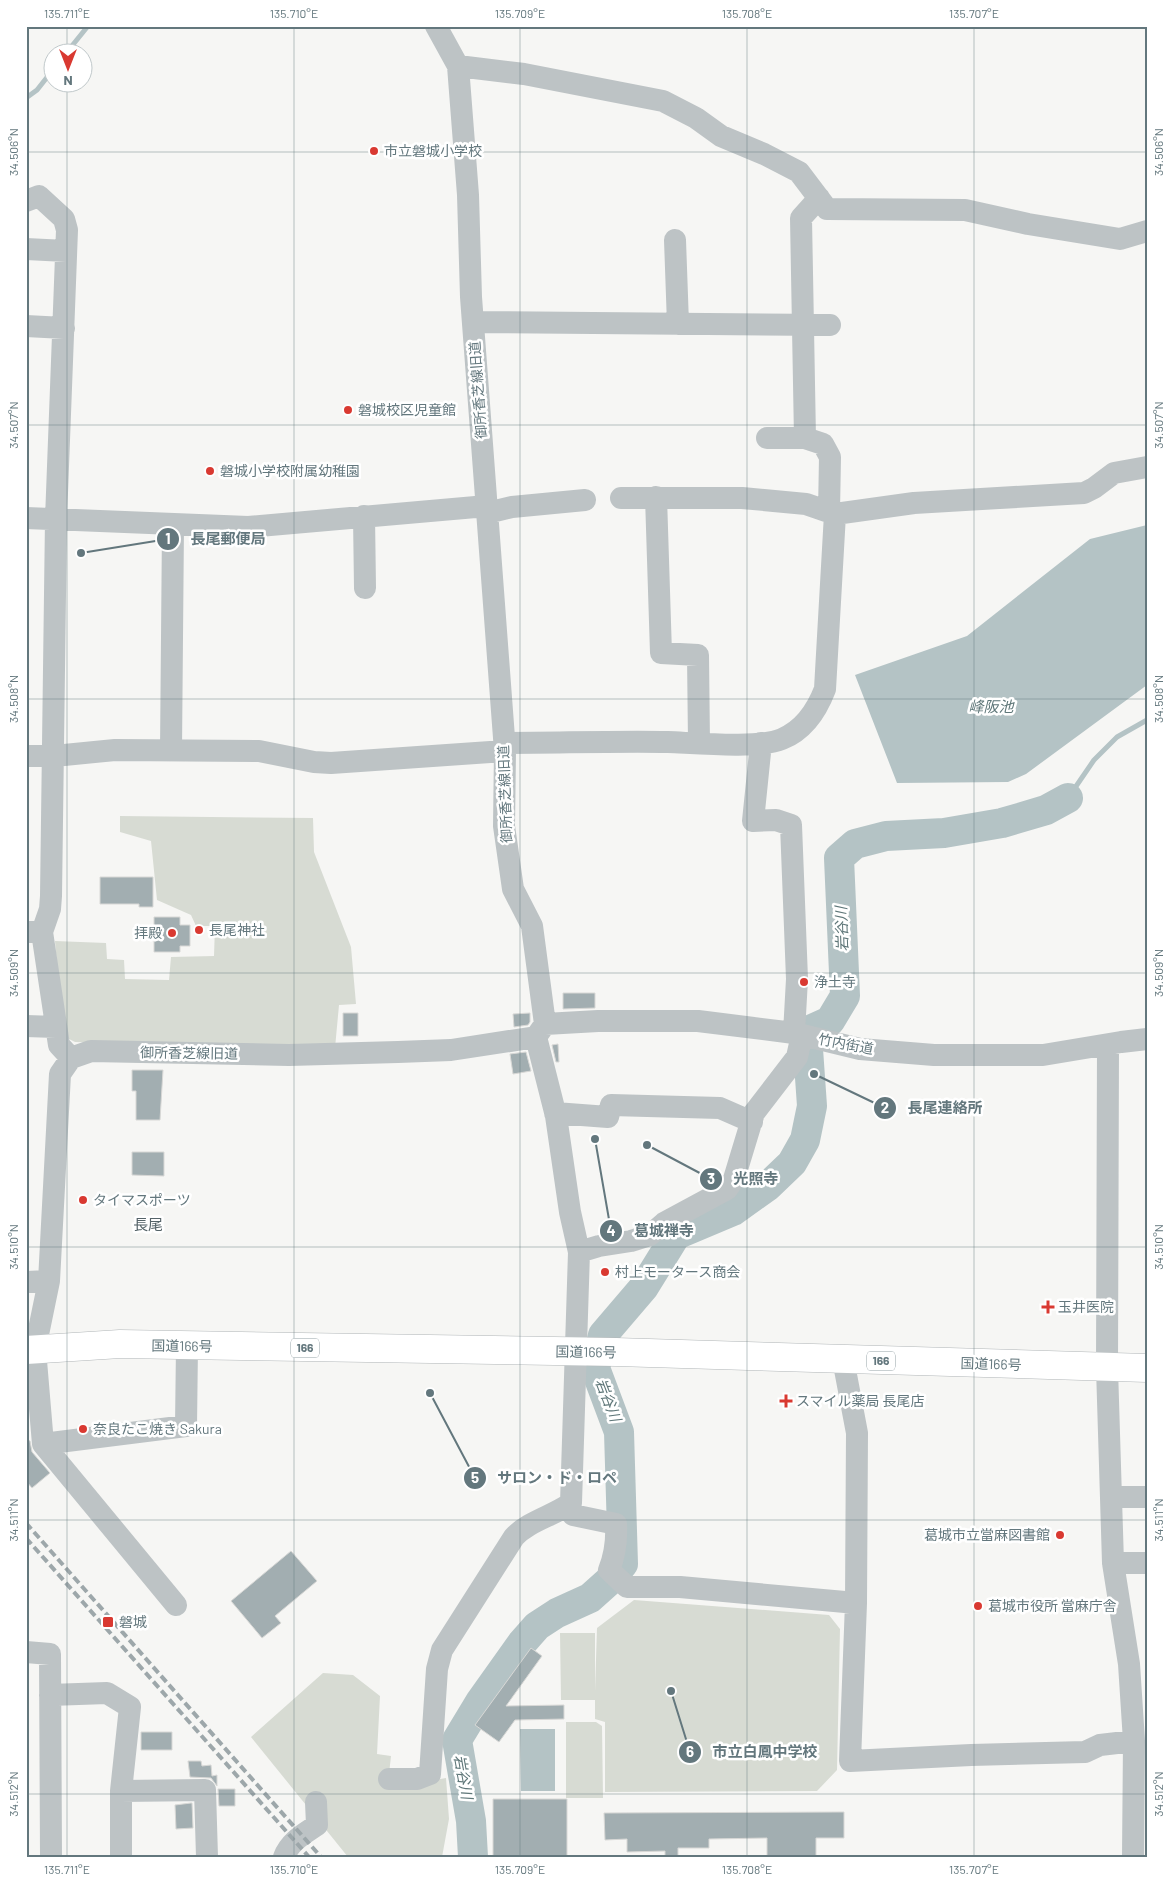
<svg xmlns="http://www.w3.org/2000/svg" width="1173" height="1883" font-family="Barlow,'Noto Sans JP',sans-serif">
<style>
.green{fill:#d7dbd3}
.water{fill:#b4c3c5}
.lines{fill:none;stroke-linecap:round;stroke-linejoin:round}
.stream{stroke:#b4c3c5;stroke-width:5}
.river{stroke:#b4c3c5;stroke-width:30}
.building{fill:#a2aeb1;stroke:#d8d8d6}
.highway-casing{stroke:#b1b6b8;stroke-width:29}
.minor{stroke:#bdc3c5;stroke-width:22}
.highway{stroke:#fff;stroke-width:28}
.rail{stroke:#9da7aa;stroke-width:4;stroke-dasharray:8 4;stroke-linecap:butt}
.ticks{fill:none;stroke:#63777d;stroke-width:1;stroke-opacity:0.45}
.poi-dot{fill:#d93931;stroke:#fff;stroke-width:2}
.labels{text-anchor:middle;stroke-width:5;stroke-linejoin:round;paint-order:stroke}
.shield{fill:#fff;stroke:#92a0a4;stroke-width:1}
.shield-label{font-size:12px;font-weight:bold;fill:#63777d}
.poi-label{font-size:14px;fill:#63777d;stroke:#fff;text-anchor:start}
.street-label{font-size:14px;fill:#63777d;stroke:#fff}
.water-label{font-size:15px;font-style:italic;fill:#5e7678;stroke:#fff}
.neighbourhood-label{font-size:15px;fill:#556368;stroke:#fff}
.leader{fill:none;stroke:#63777d;stroke-width:2}
.callout-dot{fill:#63777d;stroke:#fff;stroke-width:2}
.mark-label{font-size:15px;text-anchor:middle;font-weight:bold;fill:#fff}
.callout-label{font-size:15px;text-anchor:middle;font-weight:bold;fill:#63777d;stroke:#fff;stroke-width:5;stroke-linejoin:round;paint-order:stroke}
.neatline{fill:none;stroke:#63777d;stroke-width:2}
.ticks-label{font-size:12px;text-anchor:middle;fill:#63777d}
</style>
<rect width="100%" height="100%" fill="#f6f6f4"/>
<path class="green" d="M 120,816 L 313,818 L 314,852 L 351,947 L 356,1004 L 339,1005 L 335,1048 L 75,1042 L 63,1036 L 55,941 L 106,943 L 107,959 L 124,960 L 125,979 L 169,980 L 171,957 L 214,956 L 215,926 L 196,926 L 191,915 L 157,900 L 151,841 L 120,832 Z
M 634,1600 L 829,1615 L 840,1629 L 837,1770 L 817,1791 L 605,1792 L 605,1722 L 595,1719 L 595,1700 L 561,1700 L 560,1633 L 595,1633 L 595,1691 L 597,1628 Z
M 323,1673 L 353,1675 L 380,1696 L 377,1754 L 391,1756 L 388,1783 L 418,1783 L 446,1778 L 449,1819 L 442,1857 L 348,1857 L 251,1737 Z
M 566,1722 L 596,1722 L 602,1726 L 603,1798 L 566,1798 Z"/>
<path class="water" d="M 1147,525 L 1147,685 L 1026,774 L 1008,782 L 897,783 L 855,675 L 967,636 L 1090,539 Z
M 520,1729 L 555,1729 L 555,1791 L 521,1791 Z"/>
<g class="lines">
<path class="stream" d="M 67,52 L 88,26
M 26,98 L 37,90 L 52,71
M 1068,798 L 1094,760 L 1117,737 L 1147,720"/>
<path class="river" d="M 473,1857 L 471,1821 L 457,1740 L 480,1702 L 522,1643 L 537,1626 L 557,1613 L 590,1598 L 609,1581 L 623,1564 L 619,1432 L 595,1368 L 603,1335 L 644,1287 L 676,1235 L 733,1211 L 768,1186 L 792,1163 L 805,1140 L 812,1106 L 808,1049 L 810,1030 L 830,1021 L 845,996 L 839,858 L 855,844 L 886,836 L 944,833 L 1002,823 L 1046,810 L 1068,798"/>
</g>
<path class="building" d="M 100,877 L 153,877 L 153,907 L 139,907 L 139,904 L 100,904 Z
M 154,917 L 180,917 L 180,925 L 190,925 L 190,946 L 180,946 L 180,952 L 154,952 Z
M 563,993 L 595,993 L 595,1008 L 563,1009 Z
M 343,1013 L 358,1013 L 358,1036 L 343,1036 Z
M 530,1013 L 530,1022 L 528,1025 L 514,1027 L 513,1014 Z
M 558,1044 L 559,1062 L 556,1062 L 552,1045 Z
M 526,1052 L 531,1071 L 513,1074 L 510,1054 Z
M 132,1070 L 163,1070 L 160,1120 L 136,1120 L 136,1091 L 132,1091 Z
M 132,1152 L 164,1152 L 164,1176 L 132,1175 Z
M 26,1437 L 30,1441 L 32,1452 L 50,1473 L 32,1488 L 26,1481 Z
M 291,1551 L 317,1581 L 275,1616 L 281,1623 L 262,1638 L 231,1601 Z
M 531,1648 L 542,1656 L 506,1706 L 564,1705 L 564,1719 L 515,1720 L 499,1742 L 475,1725 Z
M 141,1732 L 172,1732 L 172,1750 L 141,1750 Z
M 188,1761 L 201,1761 L 202,1766 L 211,1765 L 212,1776 L 217,1775 L 217,1786 L 211,1778 L 190,1777 Z
M 218,1789 L 235,1789 L 235,1806 L 219,1806 Z
M 493,1799 L 567,1799 L 567,1857 L 493,1857 Z
M 191,1803 L 192,1803 L 193,1828 L 176,1829 L 175,1805 Z
M 844,1812 L 844,1838 L 816,1838 L 816,1857 L 767,1857 L 767,1838 L 709,1839 L 709,1848 L 678,1848 L 678,1857 L 665,1857 L 665,1851 L 627,1852 L 627,1839 L 605,1840 L 604,1813 Z"/>
<g class="lines">
<defs>
<path id="highway" d="M 26,1350 L 120,1344 L 616,1352 L 1147,1368"/>
</defs>
<use href="#highway" class="highway-casing"/>
<path class="minor" d="M 458,66 L 524,74 L 663,101 L 696,118 L 721,136 L 764,154 L 799,172 L 827,209 L 965,210 L 1028,224 L 1120,239 L 1147,231
M 26,201 L 39,196 L 64,219 L 67,230 L 56,519 L 51,896 L 50,909 L 42,932
M 675,240 L 678,324
M 26,249 L 66,251
M 473,322 L 830,325
M 26,326 L 64,328
M 767,438 L 805,438 L 823,444 L 830,457 L 829,512
M 805,438 L 801,218 L 819,198
M 656,497 L 661,653 L 698,655 L 699,743
M 621,498 L 742,498 L 806,504 L 835,514
M 487,513 L 512,507 L 585,500
M 364,516 L 365,588
M 26,518 L 248,527 L 487,506
M 504,743 C 558,743 613,741 668,742 C 695,743 759,749 782,739 C 804,730 817,710 825,689 L 835,514 L 914,503 L 1084,493 L 1094,488 L 1114,473 L 1147,467
M 761,743 L 753,821 L 776,820 L 791,825 L 797,979 L 794,1033
M 171,750 L 173,525
M 26,756 L 54,756 L 115,750 L 259,751 L 314,762 L 331,763 L 505,751
M 27,932 L 42,932 L 59,1045 L 71,1058
M 545,1024 L 598,1021 L 698,1021 L 794,1033 L 860,1049 L 934,1055 L 1043,1055 L 1121,1042 L 1147,1039
M 26,1026 L 56,1027
M 1108,1045 L 1107,1368 L 1113,1563 L 1129,1664 L 1134,1741 L 1133,1857
M 555,1113 L 608,1117 L 611,1105 L 720,1108 L 752,1122
M 579,1252 L 599,1246 L 631,1241 L 650,1235 L 664,1223 L 727,1189 L 734,1179 L 754,1113 L 797,1057 L 802,1035
M 26,1282 L 49,1281
M 843,1359 L 857,1433 L 856,1603 L 850,1761 L 971,1755 L 1085,1752 L 1100,1745 L 1134,1741
M 43,1444 L 186,1426 L 187,1346
M 1112,1497 L 1147,1497
M 567,1506 L 573,1515 L 616,1524 C 617,1541 615,1555 609,1570 L 627,1587 L 680,1587 L 856,1603
M 1113,1563 L 1147,1563
M 176,1605 L 43,1444 L 35,1349 L 49,1281 L 60,1074 L 71,1058 L 91,1051 L 289,1055 L 398,1052 L 451,1050 L 536,1037 L 545,1024 L 532,926 L 513,889 L 504,826 L 505,751 L 471,297 L 468,195 L 458,66 L 436,26
M 26,1652 L 50,1654 L 51,1857
M 50,1695 L 107,1693 L 130,1707 L 121,1791
M 389,1779 L 417,1779 L 430,1774 L 437,1669 L 442,1650 L 514,1537 C 529,1521 553,1516 571,1503 L 579,1252 L 570,1212 L 556,1116 L 536,1037
M 121,1857 L 121,1791 L 205,1790 L 207,1857
M 284,1857 C 290,1841 304,1834 317,1825 L 316,1802"/>
<use href="#highway" class="highway"/>
<path class="rail" d="M 26,1523 L 321,1857
M 26,1538 L 309,1857"/>
</g>
<path class="ticks" d="M 67,26 L 67,52M 294,26 L 294,1857M 520,26 L 520,1857M 747,26 L 747,1857M 974,26 L 974,1857M 67,82 L 67,1857M 26,152 L 1147,152M 26,425 L 1147,425M 26,699 L 1147,699M 26,973 L 1147,973M 26,1247 L 1147,1247M 26,1520 L 1147,1520M 26,1794 L 1147,1794"/>
<g class="poi-dot">
<circle cx="374" cy="151" r="5"/>
<circle cx="348" cy="410" r="5"/>
<circle cx="210" cy="471" r="5"/>
<circle cx="199" cy="930" r="5"/>
<circle cx="172" cy="933" r="5"/>
<circle cx="804" cy="982" r="5"/>
<circle cx="83" cy="1200" r="5"/>
<circle cx="605" cy="1272" r="5"/>
<path d="M1045.5 1299.5h5v5h5v5h-5v5h-5v-5h-5v-5h5z"/>
<path d="M783.5 1393.5h5v5h5v5h-5v5h-5v-5h-5v-5h5z"/>
<circle cx="83" cy="1429" r="5"/>
<circle cx="1060" cy="1535" r="5"/>
<circle cx="978" cy="1606" r="5"/>
<rect x="102" y="1616" width="12" height="12" rx="2.5"/>
</g>
<g class="labels">
<g class="shield">
<rect x="291" y="1338.5" width="28" height="19" rx="4"/>
<rect x="867" y="1351.5" width="28" height="19" rx="4"/>
</g>
<g class="shield-label">
<text x="305" y="1352">166</text>
<text x="881" y="1365">166</text>
</g>
<g class="poi-label">
<text x="384" y="156">市立磐城小学校</text>
<text x="358" y="415">磐城校区児童館</text>
<text x="220" y="476">磐城小学校附属幼稚園</text>
<text x="209" y="935">長尾神社</text>
<text x="162" y="938" text-anchor="end">拝殿</text>
<text x="814" y="987">浄土寺</text>
<text x="93" y="1205">タイマスポーツ</text>
<text x="615" y="1277">村上モータース商会</text>
<text x="1058" y="1312">玉井医院</text>
<text x="796" y="1406">スマイル薬局 長尾店</text>
<text x="93" y="1434">奈良たこ焼き Sakura</text>
<text x="1050" y="1540" text-anchor="end">葛城市立當麻図書館</text>
<text x="988" y="1611">葛城市役所 當麻庁舎</text>
<text x="119" y="1627">磐城</text>
</g>
<g class="street-label">
<text transform="translate(478 390) rotate(-94)" y="5">御所香芝線旧道</text>
<text transform="translate(505 794) rotate(-92)" y="5">御所香芝線旧道</text>
<text transform="translate(846 1044) rotate(11)" y="5">竹内街道</text>
<text transform="translate(189 1053) rotate(1)" y="5">御所香芝線旧道</text>
<text transform="translate(182 1346) rotate(1)" y="5">国道166号</text>
<text transform="translate(586 1352) rotate(1)" y="5">国道166号</text>
<text transform="translate(991 1364) rotate(2)" y="5">国道166号</text>
</g>
<g class="water-label">
<text x="991" y="712">峰阪池</text>
<text transform="translate(842 929) rotate(-92)" y="5">岩谷川</text>
<text transform="translate(608 1400) rotate(69)" y="5">岩谷川</text>
<text transform="translate(463 1777) rotate(80)" y="5">岩谷川</text>
</g>
<g class="neighbourhood-label">
<text x="148" y="1230">長尾</text>
</g>
</g>
<path class="leader" d="M81 553L168 539M814 1074L885 1108M647 1145L711 1179M595 1139L611 1231M430 1393L475 1478M671 1691L690 1752"/>
<g class="callout-dot">
<circle cx="81" cy="553" r="5"/>
<circle cx="814" cy="1074" r="5"/>
<circle cx="647" cy="1145" r="5"/>
<circle cx="595" cy="1139" r="5"/>
<circle cx="430" cy="1393" r="5"/>
<circle cx="671" cy="1691" r="5"/>
<circle cx="168" cy="539" r="12"/>
<circle cx="885" cy="1108" r="12"/>
<circle cx="711" cy="1179" r="12"/>
<circle cx="611" cy="1231" r="12"/>
<circle cx="475" cy="1478" r="12"/>
<circle cx="690" cy="1752" r="12"/>
</g>
<g class="mark-label">
<text x="168" y="544">1</text>
<text x="885" y="1113">2</text>
<text x="711" y="1184">3</text>
<text x="611" y="1236">4</text>
<text x="475" y="1483">5</text>
<text x="690" y="1757">6</text>
</g>
<g class="callout-label">
<text x="228" y="544">長尾郵便局</text>
<text x="945" y="1113">長尾連絡所</text>
<text x="756" y="1184">光照寺</text>
<text x="664" y="1236">葛城禅寺</text>
<text x="557" y="1483">サロン・ド・ロペ</text>
<text x="765" y="1757">市立白鳳中学校</text>
</g>
<rect width="1173" height="1883" fill="none" stroke="#ffffff" stroke-width="55"/>
<g transform="translate(68 68) rotate(180)"><circle r="24" fill="#ffffff" stroke="#c1c9cb"/>
<path d="M0-4L9 19L0 12L-9 19Z" fill="#d93931"/>
<text y="-8" font-size="14" font-weight="bold" text-anchor="middle" fill="#63777d">N</text>
</g>
<rect x="28" y="28" width="1118" height="1828" class="neatline"/>
<g class="ticks-label">
<text x="67" y="18">135.711°E</text>
<text x="294" y="18">135.710°E</text>
<text x="520" y="18">135.709°E</text>
<text x="747" y="18">135.708°E</text>
<text x="974" y="18">135.707°E</text>
<text transform="translate(1159 152) rotate(-90)" y="4">34.506°N</text>
<text transform="translate(14 152) rotate(-90)" y="4">34.506°N</text>
<text transform="translate(1159 425) rotate(-90)" y="4">34.507°N</text>
<text transform="translate(14 425) rotate(-90)" y="4">34.507°N</text>
<text transform="translate(14 699) rotate(-90)" y="4">34.508°N</text>
<text transform="translate(1159 699) rotate(-90)" y="4">34.508°N</text>
<text transform="translate(14 973) rotate(-90)" y="4">34.509°N</text>
<text transform="translate(1159 973) rotate(-90)" y="4">34.509°N</text>
<text transform="translate(14 1247) rotate(-90)" y="4">34.510°N</text>
<text transform="translate(1159 1247) rotate(-90)" y="4">34.510°N</text>
<text transform="translate(1159 1520) rotate(-90)" y="4">34.511°N</text>
<text transform="translate(14 1520) rotate(-90)" y="4">34.511°N</text>
<text transform="translate(1159 1794) rotate(-90)" y="4">34.512°N</text>
<text transform="translate(14 1794) rotate(-90)" y="4">34.512°N</text>
<text x="67" y="1874">135.711°E</text>
<text x="294" y="1874">135.710°E</text>
<text x="520" y="1874">135.709°E</text>
<text x="747" y="1874">135.708°E</text>
<text x="974" y="1874">135.707°E</text>
</g>
</svg>
